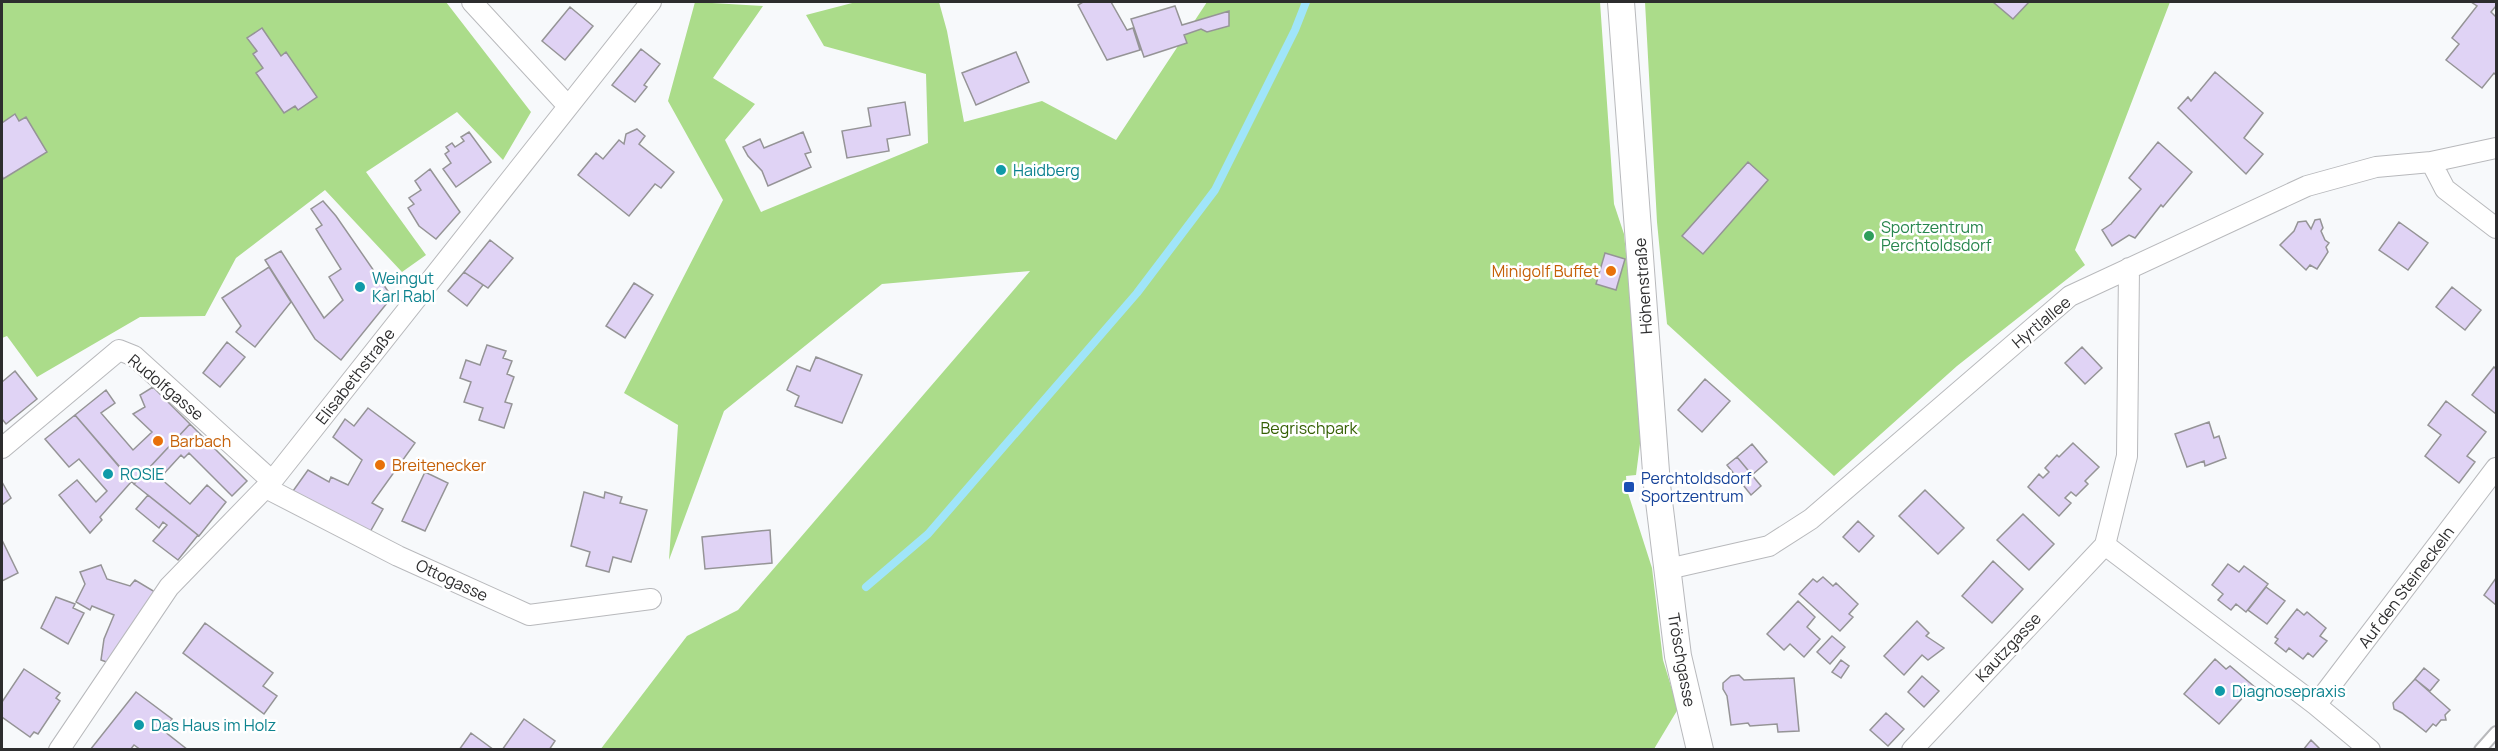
<svg xmlns="http://www.w3.org/2000/svg" width="2498" height="751" font-family="Manrope,sans-serif">
<style>
.green{fill:#abdc8a}
.lines{fill:none;stroke-linecap:round;stroke-linejoin:round}
.stream{stroke:#a0e5f9;stroke-width:8}
.building{fill:#e0d3f5;stroke:#959496;stroke-width:1.5}
.service-casing{stroke:#b8b9bc;stroke-width:14}
.minor-casing{stroke:#b8b9bc;stroke-width:22}
.tertiary-casing{stroke:#b8b9bc;stroke-width:28}
.service{stroke:#fff;stroke-width:10}
.minor{stroke:#fff;stroke-width:20}
.tertiary{stroke:#fff;stroke-width:26}
.culture-dot{fill:#0f9aa8;stroke:#fff;stroke-width:2}
.leisure-dot{fill:#2e9e5b;stroke:#fff;stroke-width:2}
.food-dot{fill:#e8710a;stroke:#fff;stroke-width:2}
.transit-dot{fill:#1a4fb4;stroke:#fff;stroke-width:2}
.labels{text-anchor:middle;stroke-width:5;stroke-linejoin:round;paint-order:stroke}
.culture-label{font-size:16px;fill:#0d838f;stroke:#fff;text-anchor:start}
.leisure-label{font-size:16px;fill:#27864d;stroke:#fff;text-anchor:start}
.food-label{font-size:16px;fill:#c56008;stroke:#fff;text-anchor:start}
.street-label{font-size:16px;fill:#2d2d2e;stroke:#fff}
.park-label{font-size:16px;fill:#356004;stroke:#fff}
.transit-label{font-size:16px;fill:#164399;stroke:#fff;text-anchor:start}
</style>
<rect width="100%" height="100%" fill="#f7f9fb"/>
<path class="green" d="M 2,2 L 446,2 L 531,112 L 503,160 L 457,112 L 366,172 L 426,255 L 402,272 L 325,190 L 236,258 L 205,316 L 140,317 L 37,377 L 7,336 L 2,338 Z
M 695,2 L 763,6 L 713,78 L 755,104 L 725,140 L 761,212 L 928,143 L 926,74 L 824,46 L 806,15 L 856,2 L 939,2 L 947,31 L 964,122 L 1042,101 L 1116,140 L 1207,2 L 1600,2 L 1614,204 L 1624,234 L 1643,420 L 1636,475 L 1626,476 L 1627,490 L 1652,568 L 1663,660 L 1678,709 L 1654,749 L 600,750 L 687,636 L 738,610 L 1030,271 L 882,284 L 724,411 L 669,560 L 678,425 L 624,393 L 723,200 L 668,101 Z
M 1645,2 L 2170,2 L 2075,250 L 2085,265 L 1957,366 L 1834,476 L 1667,324 L 1657,222 Z"/>
<g class="lines">
<path class="stream" d="M 866,587 L 928,534 L 1137,293 L 1215,190 L 1295,30 L 1306,2"/>
</g>
<path class="building" d="M 1083,2 L 1111,2 L 1127,30 L 1133,28 L 1140,50 L 1107,60 L 1078,5 Z
M 1993,2 L 2029,2 L 2013,19 Z
M 2471,2 L 2496,2 L 2496,6 L 2491,12 L 2496,17 L 2496,75 L 2494,73 L 2482,88 L 2446,60 L 2459,44 L 2452,38 L 2477,6 Z
M 1175,6 L 1182,25 L 1229,11 L 1229,26 L 1207,32 L 1201,29 L 1184,35 L 1187,43 L 1144,57 L 1131,19 Z
M 570,7 L 593,26 L 565,60 L 542,41 Z
M 262,28 L 281,56 L 286,52 L 317,97 L 298,110 L 295,106 L 284,113 L 256,73 L 263,68 L 253,54 L 257,51 L 247,38 Z
M 641,49 L 660,64 L 644,85 L 647,87 L 635,102 L 612,85 Z
M 1016,52 L 1029,82 L 976,105 L 962,73 Z
M 2215,72 L 2263,113 L 2244,138 L 2263,154 L 2246,174 L 2178,108 L 2188,97 L 2191,101 Z
M 905,102 L 910,135 L 887,139 L 889,151 L 847,158 L 842,131 L 871,126 L 868,108 Z
M 15,114 L 19,121 L 26,117 L 47,152 L 3,179 L 2,175 L 2,123 Z
M 637,129 L 645,136 L 639,144 L 674,172 L 661,188 L 655,184 L 629,216 L 578,175 L 596,153 L 603,159 L 619,140 L 624,144 L 626,134 Z
M 469,132 L 491,162 L 456,187 L 443,169 L 451,163 L 445,154 L 449,151 L 446,147 L 452,143 L 455,147 L 464,141 L 461,137 Z
M 803,132 L 811,152 L 805,154 L 811,167 L 768,186 L 762,171 L 748,156 L 743,147 L 760,139 L 764,148 Z
M 2158,142 L 2192,172 L 2163,207 L 2161,205 L 2135,238 L 2129,235 L 2112,246 L 2102,230 L 2111,224 L 2141,189 L 2129,178 Z
M 1748,162 L 1768,180 L 1703,254 L 1682,236 Z
M 430,169 L 460,212 L 436,239 L 419,226 L 408,208 L 414,204 L 409,198 L 421,190 L 415,181 Z
M 323,201 L 336,216 L 392,297 L 341,360 L 315,339 L 265,260 L 281,251 L 324,318 L 343,300 L 329,277 L 341,269 L 316,229 L 322,225 L 311,209 Z
M 2320,219 L 2323,228 L 2321,231 L 2325,240 L 2329,243 L 2326,247 L 2328,252 L 2317,269 L 2310,265 L 2306,270 L 2280,245 L 2294,231 L 2298,222 L 2306,221 L 2311,229 L 2315,220 Z
M 2399,222 L 2428,243 L 2408,270 L 2379,250 Z
M 490,240 L 513,258 L 488,288 L 464,272 Z
M 1605,253 L 1625,259 L 1616,290 L 1596,284 Z
M 269,267 L 291,302 L 255,347 L 236,332 L 241,326 L 222,298 Z
M 464,272 L 483,285 L 467,306 L 448,291 Z
M 634,283 L 653,295 L 625,338 L 606,326 Z
M 2452,287 L 2481,310 L 2465,330 L 2436,307 Z
M 227,342 L 245,357 L 220,387 L 203,373 Z
M 487,345 L 506,351 L 503,358 L 512,361 L 507,374 L 514,377 L 505,402 L 512,404 L 504,428 L 479,420 L 483,408 L 464,402 L 471,382 L 460,378 L 466,360 L 480,365 Z
M 2082,347 L 2102,368 L 2085,384 L 2065,363 Z
M 816,357 L 862,375 L 842,423 L 795,406 L 799,396 L 787,390 L 797,366 L 810,371 Z
M 2494,367 L 2496,369 L 2496,414 L 2472,395 Z
M 15,371 L 37,399 L 6,424 L 2,419 L 2,382 Z
M 1705,379 L 1730,401 L 1702,432 L 1678,410 Z
M 153,387 L 190,424 L 134,484 L 75,415 L 106,390 L 115,403 L 101,413 L 133,450 L 152,432 L 133,414 L 145,407 L 140,395 Z
M 2446,401 L 2486,432 L 2467,456 L 2475,462 L 2459,483 L 2425,456 L 2441,435 L 2428,425 Z
M 368,408 L 415,443 L 372,503 L 383,509 L 370,532 L 293,491 L 308,470 L 329,482 L 331,477 L 348,485 L 362,460 L 333,437 L 345,419 L 354,426 Z
M 75,415 L 132,481 L 100,517 L 102,520 L 90,533 L 59,495 L 77,480 L 96,502 L 107,491 L 79,459 L 69,467 L 45,439 Z
M 2209,422 L 2214,438 L 2219,436 L 2226,458 L 2205,466 L 2204,461 L 2187,467 L 2175,434 Z
M 190,424 L 247,481 L 232,496 L 189,453 L 184,458 L 181,455 L 160,478 L 190,504 L 207,485 L 226,502 L 199,536 L 134,484 Z
M 2073,443 L 2099,467 L 2085,481 L 2088,484 L 2076,496 L 2071,492 L 2065,498 L 2071,503 L 2059,516 L 2028,487 L 2039,474 L 2043,478 L 2049,472 L 2045,468 L 2057,455 L 2059,457 Z
M 1752,444 L 1767,462 L 1752,475 L 1737,457 Z
M 1737,457 L 1761,486 L 1751,495 L 1727,465 Z
M 425,472 L 448,483 L 425,531 L 402,521 Z
M 2,482 L 11,498 L 2,505 Z
M 1925,490 L 1964,528 L 1938,554 L 1899,516 Z
M 584,492 L 604,498 L 605,492 L 622,497 L 620,503 L 647,510 L 631,562 L 613,557 L 609,572 L 586,566 L 590,552 L 571,546 Z
M 148,495 L 198,535 L 178,560 L 153,541 L 167,525 L 163,522 L 159,528 L 136,509 Z
M 2023,514 L 2054,544 L 2029,570 L 1997,540 Z
M 1858,521 L 1874,536 L 1859,552 L 1843,537 Z
M 770,530 L 772,563 L 705,569 L 702,537 Z
M 2,540 L 18,573 L 2,581 Z
M 1993,561 L 2023,589 L 1992,623 L 1962,596 Z
M 2228,564 L 2239,572 L 2244,566 L 2268,584 L 2246,612 L 2236,604 L 2231,610 L 2218,600 L 2223,594 L 2212,585 Z
M 101,565 L 107,579 L 130,586 L 135,580 L 155,592 L 112,664 L 101,660 L 104,639 L 114,615 L 92,606 L 90,610 L 76,602 L 85,584 L 80,572 Z
M 1823,577 L 1833,586 L 1836,583 L 1858,604 L 1849,614 L 1853,617 L 1840,631 L 1799,594 L 1813,579 L 1817,582 Z
M 2496,578 L 2496,605 L 2484,595 Z
M 2266,587 L 2285,601 L 2267,624 L 2248,610 Z
M 56,597 L 75,604 L 73,608 L 84,613 L 68,644 L 41,628 Z
M 1798,601 L 1815,617 L 1807,627 L 1820,639 L 1804,657 L 1790,644 L 1784,650 L 1767,634 Z
M 2297,609 L 2304,615 L 2307,612 L 2326,628 L 2320,636 L 2327,641 L 2313,657 L 2308,653 L 2303,659 L 2289,648 L 2286,652 L 2275,643 L 2278,639 L 2275,637 Z
M 1917,621 L 1929,633 L 1926,636 L 1944,648 L 1928,660 L 1922,655 L 1904,675 L 1884,656 Z
M 205,623 L 273,673 L 263,686 L 277,696 L 264,714 L 183,653 Z
M 1832,636 L 1845,647 L 1830,664 L 1817,652 Z
M 2215,659 L 2226,669 L 2230,666 L 2256,688 L 2249,696 L 2246,694 L 2219,724 L 2184,694 Z
M 1841,660 L 1849,666 L 1841,678 L 1832,672 Z
M 2424,668 L 2439,680 L 2430,691 L 2415,679 Z
M 24,669 L 60,693 L 56,698 L 60,701 L 38,734 L 34,732 L 30,737 L 2,717 L 2,702 Z
M 1739,675 L 1744,680 L 1794,678 L 1799,731 L 1778,732 L 1777,724 L 1750,726 L 1748,723 L 1731,725 L 1727,696 L 1723,689 L 1723,683 L 1731,676 Z
M 1922,676 L 1939,691 L 1924,707 L 1908,692 Z
M 2415,679 L 2450,710 L 2445,715 L 2446,720 L 2441,720 L 2436,726 L 2433,724 L 2426,732 L 2402,713 L 2394,709 L 2393,703 Z
M 136,692 L 172,719 L 164,731 L 188,750 L 141,750 L 134,745 L 130,750 L 90,750 Z
M 1886,713 L 1904,729 L 1888,746 L 1870,730 Z
M 524,719 L 555,741 L 549,750 L 502,750 Z
M 471,733 L 494,750 L 459,750 Z
M 2311,740 L 2321,750 L 2303,750 Z"/>
<g class="lines">
<defs>
<path id="service" d="M 2480,750 L 2496,732"/>
<path id="minor" d="M 472,2 L 568,106
M 2431,162 L 2445,189 L 2496,228
M 2,448 L 119,350 L 134,356 L 272,481
M 266,488 L 398,556 L 529,615 L 651,599
M 2105,545 L 2316,705 L 2370,750
M 1668,569 L 1769,546 L 1811,519 L 2070,296 L 2307,186 L 2376,167 L 2431,162 L 2496,148
M 2316,705 L 2496,468
M 59,750 L 169,587 L 272,481 L 651,2
M 1912,750 L 2105,545 L 2127,456 L 2129,268"/>
<path id="tertiary" d="M 1621,2 L 1657,485 L 1678,656 L 1700,750"/>
</defs>
<use href="#service" class="service-casing"/>
<use href="#minor" class="minor-casing"/>
<use href="#tertiary" class="tertiary-casing"/>
<use href="#service" class="service"/>
<use href="#minor" class="minor"/>
<use href="#tertiary" class="tertiary"/>
</g>
<g class="culture-dot">
<circle cx="1001" cy="170" r="6"/>
<circle cx="360" cy="287" r="6"/>
<circle cx="108" cy="474" r="6"/>
<circle cx="2220" cy="691" r="6"/>
<circle cx="139" cy="725" r="6"/>
</g>
<circle class="leisure-dot" cx="1869" cy="236" r="6"/>
<g class="food-dot">
<circle cx="1611" cy="271" r="6"/>
<circle cx="158" cy="441" r="6"/>
<circle cx="380" cy="465" r="6"/>
</g>
<rect class="transit-dot" x="1623" y="481" width="12" height="12" rx="3"/>
<g class="labels">
<g class="culture-label">
<text x="1013" y="176">Haidberg</text>
<text x="372" y="284">Weingut<tspan x="372" dy="18">Karl Rabl</tspan></text>
<text x="120" y="480">ROSIE</text>
<text x="2232" y="697">Diagnosepraxis</text>
<text x="151" y="731">Das Haus im Holz</text>
</g>
<g class="leisure-label">
<text x="1881" y="233">Sportzentrum<tspan x="1881" dy="18">Perchtoldsdorf</tspan></text>
</g>
<g class="food-label">
<text x="1599" y="277" text-anchor="end">Minigolf Buffet</text>
<text x="170" y="447">Barbach</text>
<text x="392" y="471">Breitenecker</text>
</g>
<g class="street-label">
<text transform="translate(1643 286) rotate(-94)" y="6">Höhenstraße</text>
<text transform="translate(2041 322) rotate(-40)" y="6">Hyrtlallee</text>
<text transform="translate(355 376) rotate(-52)" y="6">Elisabethstraße</text>
<text transform="translate(166 387) rotate(40)" y="6">Rudolfgasse</text>
<text transform="translate(452 580) rotate(25)" y="6">Ottogasse</text>
<text transform="translate(2406 587) rotate(-53)" y="6">Auf den Steineckeln</text>
<text transform="translate(2008 647) rotate(-47)" y="6">Kautzgasse</text>
<text transform="translate(1682 660) rotate(80)" y="6">Tröschgasse</text>
</g>
<g class="park-label">
<text x="1309" y="434">Begrischpark</text>
</g>
<g class="transit-label">
<text x="1641" y="484">Perchtoldsdorf<tspan x="1641" dy="18">Sportzentrum</tspan></text>
</g>
</g>
<rect width="2498" height="751" fill="none" stroke="#2d2d2e" stroke-width="6"/>
</svg>
